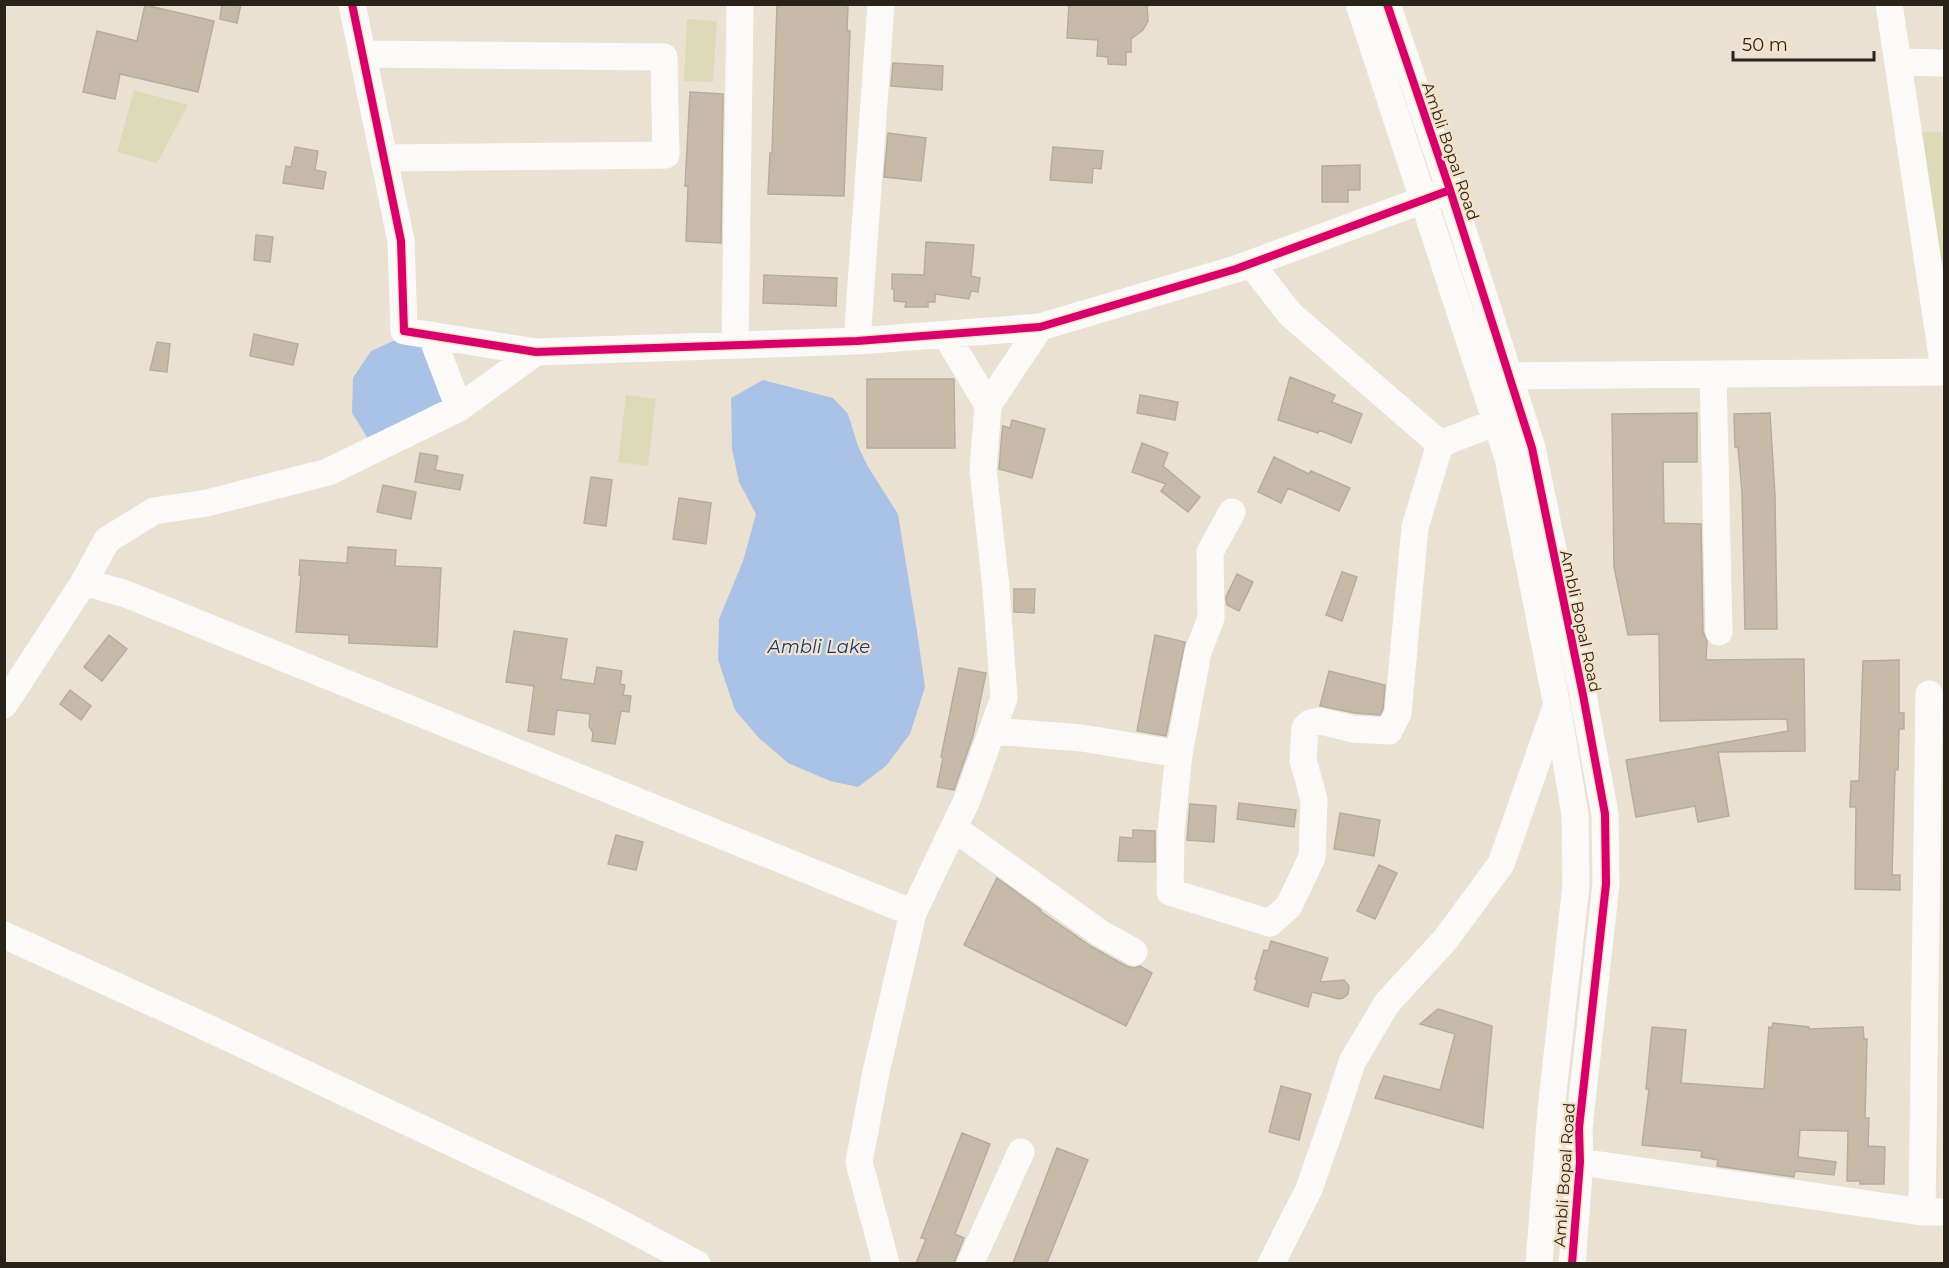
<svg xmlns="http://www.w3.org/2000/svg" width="1949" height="1268" font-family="Montserrat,sans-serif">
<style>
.green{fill:#dddab8}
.water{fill:#aac2e5}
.building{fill:#c8baa9;stroke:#b5ada2;stroke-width:1.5}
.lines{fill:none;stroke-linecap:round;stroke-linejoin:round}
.minor{stroke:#fcfaf8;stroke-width:27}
.cycleway-casing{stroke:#f5e2c9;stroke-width:11}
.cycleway{stroke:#d6006c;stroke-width:8}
.labels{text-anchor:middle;stroke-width:4.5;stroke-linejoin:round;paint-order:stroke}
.street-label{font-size:16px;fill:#2a231a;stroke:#f5e2c9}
.water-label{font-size:18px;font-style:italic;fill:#0a3b7d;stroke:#f5e2c9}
</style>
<rect width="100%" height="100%" fill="#ebe1d3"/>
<path class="green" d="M 687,19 L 717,21 L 713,82 L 684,81 Z
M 134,90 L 188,105 L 157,163 L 117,152 Z
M 1921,132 L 1944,132 L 1944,262 L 1937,262 Z
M 626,395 L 656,399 L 648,466 L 618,462 Z"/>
<path class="water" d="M 402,337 L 433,350 L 448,385 L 443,413 L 384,443 L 367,437 L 352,413 L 353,378 L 371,351 Z
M 763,380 L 833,398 L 848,414 L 858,446 L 867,465 L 898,514 L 917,631 L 925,687 L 910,734 L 886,766 L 858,787 L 830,781 L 788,763 L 759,738 L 735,710 L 718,660 L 719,619 L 743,561 L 756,514 L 739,482 L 732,449 L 731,398 Z"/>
<path class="building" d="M 222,4 L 241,4 L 237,23 L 220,19 Z
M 777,4 L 848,4 L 847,31 L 850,31 L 844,196 L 768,194 L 770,153 L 772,153 Z
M 1069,4 L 1147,4 L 1148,21 L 1143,30 L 1131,39 L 1131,52 L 1126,52 L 1126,65 L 1108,64 L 1108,57 L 1097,56 L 1098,40 L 1067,38 Z
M 145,5 L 214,21 L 198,92 L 120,74 L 115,99 L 83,92 L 97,31 L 137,41 Z
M 893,63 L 943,66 L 942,90 L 891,86 Z
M 690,92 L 723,94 L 721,243 L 686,241 L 688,186 L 685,186 Z
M 888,133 L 926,138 L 921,181 L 884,177 Z
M 295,147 L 318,151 L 315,170 L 326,172 L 323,189 L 283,183 L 286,166 L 291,167 Z
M 1053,147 L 1103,151 L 1101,169 L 1093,168 L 1092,183 L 1050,180 Z
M 1360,165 L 1360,190 L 1348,190 L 1348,202 L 1322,202 L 1322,166 Z
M 256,235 L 273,237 L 270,262 L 254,260 Z
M 926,242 L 974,245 L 971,276 L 980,278 L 978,292 L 971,291 L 969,299 L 935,294 L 935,302 L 928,302 L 928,307 L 905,307 L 906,302 L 894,301 L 894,289 L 892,289 L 892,274 L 924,275 Z
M 764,275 L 837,278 L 836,306 L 763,303 Z
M 254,334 L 298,344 L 293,365 L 250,356 Z
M 157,342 L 170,344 L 167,372 L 150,370 Z
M 1290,377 L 1335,395 L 1332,402 L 1362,414 L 1351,443 L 1319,430 L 1318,433 L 1278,420 Z
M 867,379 L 954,379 L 955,448 L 867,448 Z
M 1140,395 L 1178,402 L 1175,420 L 1137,413 Z
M 1697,413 L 1697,462 L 1663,462 L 1664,523 L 1701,524 L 1703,632 L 1707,641 L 1706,660 L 1804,659 L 1805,751 L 1718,752 L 1729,816 L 1698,822 L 1695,806 L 1636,817 L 1626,760 L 1788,731 L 1787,719 L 1660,721 L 1659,634 L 1628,635 L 1614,567 L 1612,414 Z
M 1770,413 L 1775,496 L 1777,629 L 1745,629 L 1742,492 L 1738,447 L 1735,447 L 1734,414 Z
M 1012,420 L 1045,429 L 1032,478 L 999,469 L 1002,432 L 1003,426 L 1010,428 Z
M 1142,443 L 1168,453 L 1163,466 L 1200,497 L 1188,512 L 1161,491 L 1166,484 L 1132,472 Z
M 420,453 L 438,456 L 435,470 L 463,475 L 460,490 L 415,482 Z
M 1274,457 L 1309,474 L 1311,471 L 1350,488 L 1339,511 L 1288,488 L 1281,503 L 1258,492 Z
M 591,477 L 612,480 L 606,526 L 584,523 Z
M 383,485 L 416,492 L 411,519 L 377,512 Z
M 679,498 L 711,503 L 706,544 L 673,539 Z
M 348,547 L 396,550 L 395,566 L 441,568 L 437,647 L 349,643 L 349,635 L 296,632 L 301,575 L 299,575 L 300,560 L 347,563 Z
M 1342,572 L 1357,577 L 1342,621 L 1326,615 Z
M 1237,574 L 1253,582 L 1239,611 L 1227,605 L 1226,597 Z
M 1014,589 L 1035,589 L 1034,613 L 1014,612 Z
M 514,631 L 567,639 L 561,679 L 594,684 L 597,667 L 622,671 L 620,684 L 625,685 L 623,695 L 631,696 L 629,712 L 621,711 L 615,744 L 592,741 L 593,733 L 589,726 L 590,714 L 557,710 L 554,735 L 528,731 L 534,686 L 506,682 Z
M 109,635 L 127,649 L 102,681 L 84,667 Z
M 1155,635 L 1185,642 L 1166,736 L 1137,731 Z
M 1899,660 L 1899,713 L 1904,713 L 1904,729 L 1899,729 L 1898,770 L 1895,770 L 1892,875 L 1900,875 L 1900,890 L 1855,889 L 1856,807 L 1850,807 L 1851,781 L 1859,781 L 1863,661 Z
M 959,668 L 986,673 L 973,736 L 954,790 L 937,787 L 943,758 L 941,757 Z
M 1329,671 L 1385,685 L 1383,709 L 1380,715 L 1355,713 L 1320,706 Z
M 70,690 L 91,706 L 81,720 L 60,704 Z
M 1239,803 L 1296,810 L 1294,827 L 1237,819 Z
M 1190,804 L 1216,806 L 1214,842 L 1187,840 Z
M 1340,813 L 1380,820 L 1374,856 L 1334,849 Z
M 1133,830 L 1155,831 L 1155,862 L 1118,861 L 1120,837 L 1133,838 Z
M 616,835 L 643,842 L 636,870 L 608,864 Z
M 1379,865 L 1397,873 L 1375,919 L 1357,911 Z
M 997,878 L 1041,910 L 1040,911 L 1092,947 L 1126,966 L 1134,968 L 1140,966 L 1152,973 L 1126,1026 L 964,945 Z
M 1271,941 L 1328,958 L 1320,982 L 1344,980 L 1349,986 L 1348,994 L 1343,998 L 1339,999 L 1312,992 L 1308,1007 L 1254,990 L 1257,980 L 1255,979 L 1264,950 L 1268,951 Z
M 1438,1009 L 1492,1026 L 1483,1128 L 1375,1098 L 1384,1076 L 1440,1090 L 1455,1034 L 1420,1024 Z
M 1773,1023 L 1809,1027 L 1809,1029 L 1863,1027 L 1864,1039 L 1867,1039 L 1865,1118 L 1869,1118 L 1868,1146 L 1885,1147 L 1884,1184 L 1860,1184 L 1860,1181 L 1847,1181 L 1848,1131 L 1800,1130 L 1798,1157 L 1836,1162 L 1834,1175 L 1795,1171 L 1794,1177 L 1717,1166 L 1718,1160 L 1701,1157 L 1702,1151 L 1642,1145 L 1649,1089 L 1646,1089 L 1652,1027 L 1686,1030 L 1681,1083 L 1764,1089 L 1769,1027 L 1772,1028 Z
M 1281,1086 L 1311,1094 L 1299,1140 L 1269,1132 Z
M 962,1133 L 990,1144 L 955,1234 L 964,1238 L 954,1263 L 916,1263 L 926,1239 L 921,1238 Z
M 1057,1148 L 1088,1160 L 1047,1263 L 1013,1263 Z"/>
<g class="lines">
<path class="minor" d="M 352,4 L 401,241 L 404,331 L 536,352 L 857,341 L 1040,327 L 1236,269 L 1450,190
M 1359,4 L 1508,458 L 1557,706 L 1575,815 L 1576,885 L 1551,1110 L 1539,1264
M 1387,4 L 1450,190 L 1532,448 L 1583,695 L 1605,814 L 1606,884 L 1579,1128 L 1580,1162 L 1572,1264
M 1889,4 L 1944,369
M 362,54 L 664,57 L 666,155 L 384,158
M 1898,62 L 1944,63
M 1251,264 L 1290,314 L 1440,444
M 431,335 L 459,408
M 946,335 L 988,405 L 1040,327
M 857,341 L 881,4
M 735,345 L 740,4
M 1713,374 L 1719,632
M 1509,376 L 1944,372
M 1232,512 L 1210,552 L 1211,618 L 1198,652 L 1179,754 L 1171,831 L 1170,892 L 1270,923 L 1289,906 L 1312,857 L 1314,800 L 1303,760 L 1305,728 L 1310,723 L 1320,721 L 1353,729 L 1389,731 L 1398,713 L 1415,527 L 1440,444 L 1496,422
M 84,582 L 126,594 L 913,913
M 4,705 L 84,582 L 107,540 L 154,511 L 207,503 L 328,472 L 459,408 L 536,352
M 992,731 L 1082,738 L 1179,754
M 954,828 L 1100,933 L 1134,952
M 4,935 L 195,1022 L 597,1211 L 697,1264
M 1580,1162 L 1922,1212 L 1944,1212
M 1922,1212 L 1929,694
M 886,1264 L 859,1162 L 876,1072 L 913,913 L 967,800 L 1004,698 L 996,588 L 983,470 L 988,405
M 970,1264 L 1021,1152
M 1271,1264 L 1309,1189 L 1337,1109 L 1352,1062 L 1387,1003 L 1445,940 L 1501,864 L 1556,707"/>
<defs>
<path id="cycleway" d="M 352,4 L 401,241 L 404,331 L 536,352 L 857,341 L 1040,327 L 1236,269 L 1450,190
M 1387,4 L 1450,190 L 1532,448 L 1583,695 L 1605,814 L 1606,884 L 1579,1128 L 1580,1162 L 1572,1264"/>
</defs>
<use href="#cycleway" class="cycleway-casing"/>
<use href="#cycleway" class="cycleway"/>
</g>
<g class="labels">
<g class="street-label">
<text transform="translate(1451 151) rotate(71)" y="6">Ambli Bopal Road</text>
<text transform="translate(1581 621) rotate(78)" y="6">Ambli Bopal Road</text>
<text transform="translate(1564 1175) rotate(-86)" y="6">Ambli Bopal Road</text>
</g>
<g class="water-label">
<text x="819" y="653">Ambli Lake</text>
</g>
</g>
<rect width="1949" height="1268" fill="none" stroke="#2a231a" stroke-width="12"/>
<path d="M1733 51v9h141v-9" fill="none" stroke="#2a231a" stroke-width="3"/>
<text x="1742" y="51" font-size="18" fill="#2a231a" stroke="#f5e2c9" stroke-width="4.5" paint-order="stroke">50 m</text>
</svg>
